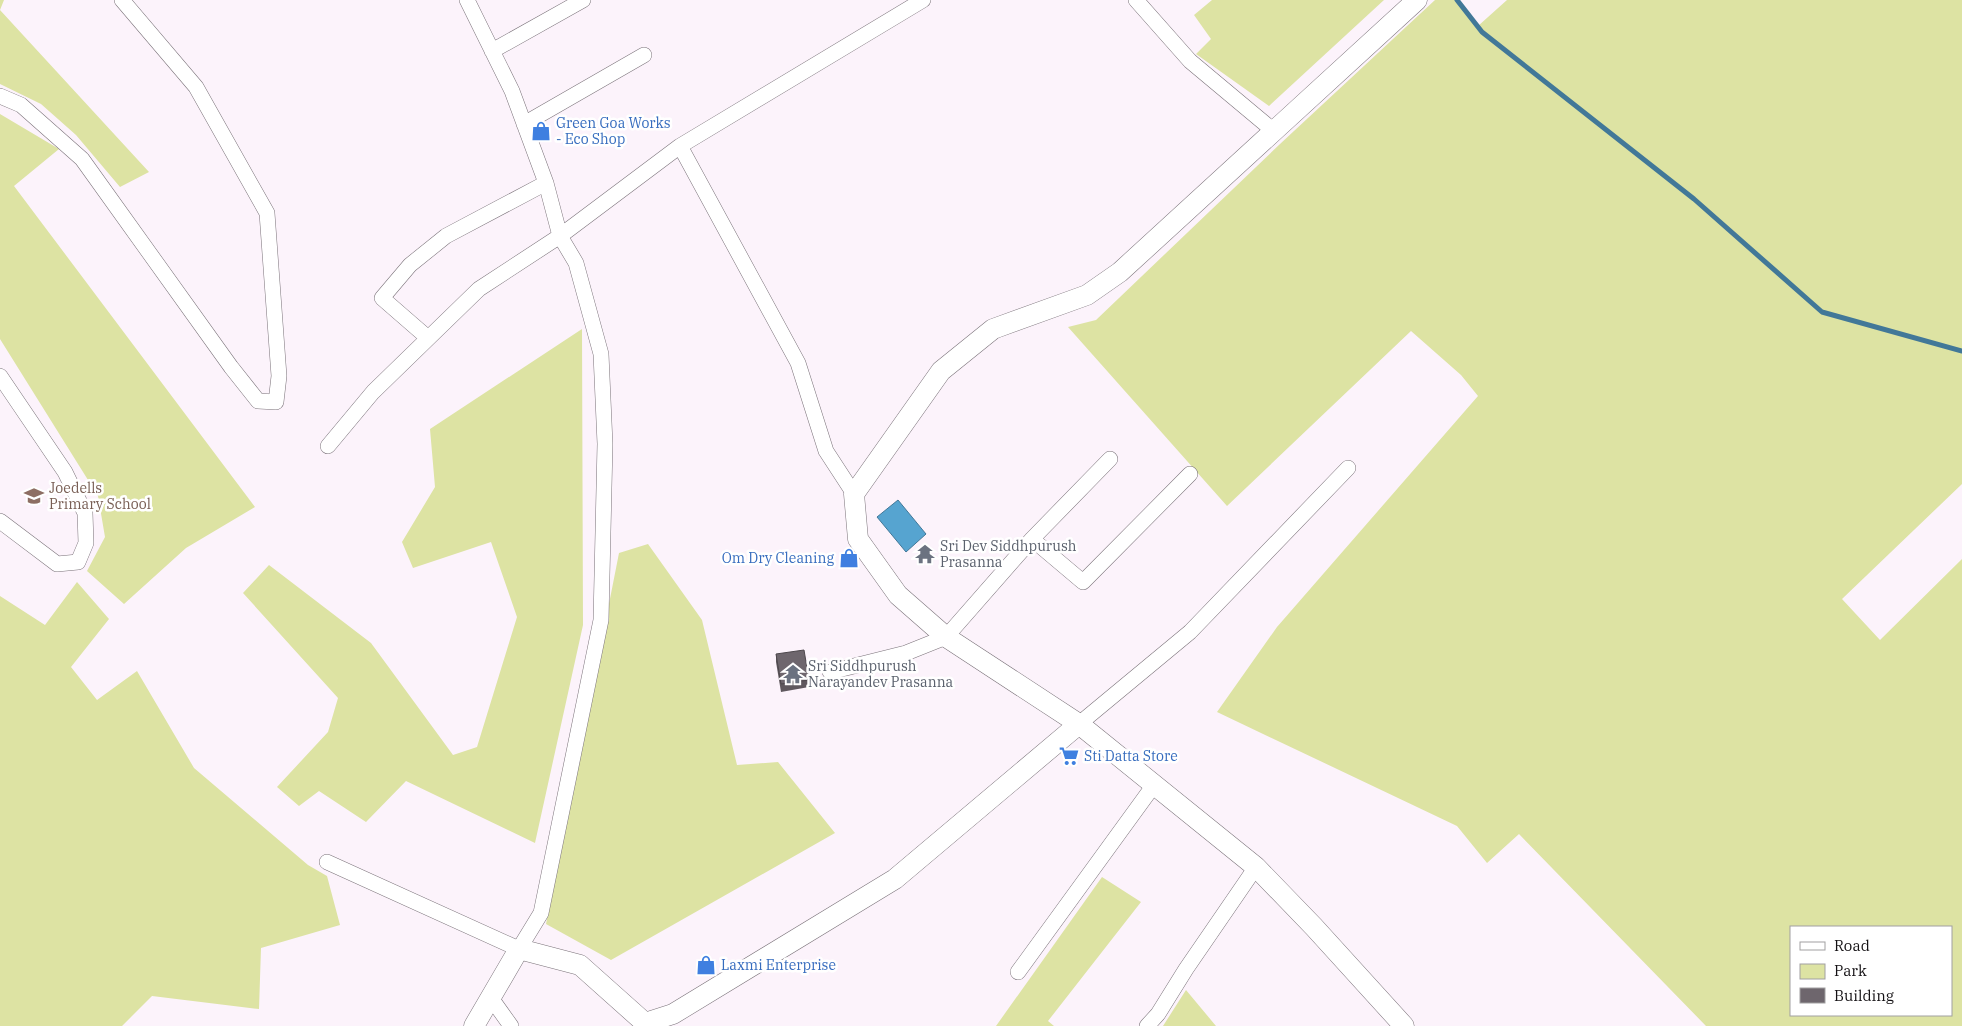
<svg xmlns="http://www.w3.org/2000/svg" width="1962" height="1026" font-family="'IBM Plex Serif',serif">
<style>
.green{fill:#dde3a3;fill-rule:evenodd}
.water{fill:#56a4d0;stroke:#427898}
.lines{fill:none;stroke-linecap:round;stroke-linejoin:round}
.stream{stroke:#427898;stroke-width:5}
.minor-casing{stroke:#7b737a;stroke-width:16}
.tertiary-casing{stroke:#7b737a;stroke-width:21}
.minor{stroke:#fff;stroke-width:15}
.tertiary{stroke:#fff;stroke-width:20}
.wall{fill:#5f585e}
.building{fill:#6e666d;stroke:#4d474c}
.labels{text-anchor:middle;stroke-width:5;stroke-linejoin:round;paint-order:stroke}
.shop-label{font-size:14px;fill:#366cbe;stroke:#fff;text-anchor:start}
.education-label{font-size:14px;fill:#785e54;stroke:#fff;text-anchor:start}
.worship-label{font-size:14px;fill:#5b616d;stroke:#fff;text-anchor:start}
</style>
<rect width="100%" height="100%" fill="#fcf3fb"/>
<path class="green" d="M 0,0 L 4,0 L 0,10 L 149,172 L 120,187 L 76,135 L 41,104 L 0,84 Z
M 1212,0 L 1384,0 L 1269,106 L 1196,54 L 1211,39 L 1194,15 Z
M 1435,0 L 1456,0 L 1478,26 L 1507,0 L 1962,0 L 1962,484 L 1842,599 L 1880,640 L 1962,559 L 1962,1026 L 1706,1026 L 1519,834 L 1487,863 L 1457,826 L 1217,712 L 1277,627 L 1478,396 L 1461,375 L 1411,331 L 1227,506 L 1068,327 L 1096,320 L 1280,144 ZM 1791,927 L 1951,927 L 1951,1015 L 1791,1015 Z
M 0,114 L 59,149 L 14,186 L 255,507 L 186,548 L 124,604 L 87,571 L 105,537 L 98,496 L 0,339 Z
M 582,329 L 583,625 L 535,843 L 406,781 L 366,822 L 319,791 L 299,806 L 277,787 L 328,732 L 338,698 L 243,593 L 269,565 L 371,643 L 453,755 L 477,747 L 517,617 L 491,542 L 413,568 L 402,542 L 435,487 L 430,429 Z
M 648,544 L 702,620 L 737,765 L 778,762 L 835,833 L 611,960 L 546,924 L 619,553 Z
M 77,582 L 109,619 L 71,667 L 97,700 L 137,671 L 194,768 L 308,865 L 327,876 L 340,925 L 261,948 L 259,1009 L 152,996 L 122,1026 L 0,1026 L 0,596 L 45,625 Z
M 1102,877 L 1141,902 L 1048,1021 L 1054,1026 L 996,1026 Z
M 1186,990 L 1216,1026 L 1163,1026 Z"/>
<path class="water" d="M 898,500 L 926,534 L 906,552 L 877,517 Z"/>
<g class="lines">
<path class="stream" d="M 1457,0 L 1482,32 L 1694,199 L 1822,312 L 1962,351"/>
<defs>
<path id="minor" d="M 1136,0 L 1190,61 L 1275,132
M 492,51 L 583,0
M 0,96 L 21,105 L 82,159 L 231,367 L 258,401 L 276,402 L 279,376 L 267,213 L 196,87 L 122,0
M 524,124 L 644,55
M 680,146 L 798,363 L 826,451 L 854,494
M 428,338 L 382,298 L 410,265 L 446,236 L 546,183
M 0,376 L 65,472 L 85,513 L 86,543 L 78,562 L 57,564 L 0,521
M 328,446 L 373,392 L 479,289 L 560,236 L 680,146 L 923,0
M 1032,539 L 1083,582 L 1190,474
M 830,672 L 906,653 L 946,637 L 1032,539 L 1110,459
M 1079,724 L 1190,632 L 1348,468
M 327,862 L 519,949 L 541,913 L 601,620 L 605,444 L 601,354 L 576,263 L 560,236 L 546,183 L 512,91 L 467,0
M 1018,972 L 1154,785
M 491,998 L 511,1026
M 1147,1026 L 1158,1014 L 1186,969 L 1256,867"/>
<path id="tertiary" d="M 474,1026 L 519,949 L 580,965 L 645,1023 L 673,1014 L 895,879 L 1079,724
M 1404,1026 L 1314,927 L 1256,867 L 1079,724 L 946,637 L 898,595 L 858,539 L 854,494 L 941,371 L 993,329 L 1087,295 L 1120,272 L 1417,0"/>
</defs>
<use href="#minor" class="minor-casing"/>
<use href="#tertiary" class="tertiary-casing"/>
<use href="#minor" class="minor"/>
<use href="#tertiary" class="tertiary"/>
</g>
<path class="wall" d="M 776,654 L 809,680 L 809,687 L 781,692 L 776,662 Z"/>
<path class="building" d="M 804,650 L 809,680 L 781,684 L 776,654 Z"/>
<defs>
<symbol id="shop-bare" viewBox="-9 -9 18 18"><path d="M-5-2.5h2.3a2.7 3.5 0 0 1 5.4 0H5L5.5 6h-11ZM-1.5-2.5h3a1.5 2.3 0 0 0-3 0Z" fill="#3f7fe0" stroke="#fff" stroke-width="2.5" paint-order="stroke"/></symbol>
<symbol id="school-bare" viewBox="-9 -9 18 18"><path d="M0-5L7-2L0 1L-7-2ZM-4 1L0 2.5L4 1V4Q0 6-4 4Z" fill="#8d6e63" stroke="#fff" stroke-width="2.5" paint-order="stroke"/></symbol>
<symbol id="temple-bare" viewBox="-9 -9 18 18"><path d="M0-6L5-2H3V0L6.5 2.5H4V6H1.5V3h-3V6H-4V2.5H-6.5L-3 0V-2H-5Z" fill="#6b7280" stroke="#fff" stroke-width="2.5" paint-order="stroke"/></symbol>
<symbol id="supermarket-bare" viewBox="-9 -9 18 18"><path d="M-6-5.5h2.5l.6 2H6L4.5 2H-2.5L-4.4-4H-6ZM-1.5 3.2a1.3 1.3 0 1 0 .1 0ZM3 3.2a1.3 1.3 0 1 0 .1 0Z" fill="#3f7fe0" stroke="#fff" stroke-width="2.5" paint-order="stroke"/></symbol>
</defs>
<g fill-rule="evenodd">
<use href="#shop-bare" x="527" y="117" width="28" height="28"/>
<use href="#school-bare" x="20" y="482" width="28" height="28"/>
<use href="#temple-bare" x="911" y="540" width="28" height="28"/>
<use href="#shop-bare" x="835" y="544" width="28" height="28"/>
<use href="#temple-bare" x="779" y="660" width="28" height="28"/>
<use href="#supermarket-bare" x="1055" y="742" width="28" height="28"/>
<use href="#shop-bare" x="692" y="951" width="28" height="28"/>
</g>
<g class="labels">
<g class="shop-label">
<text x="556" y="128">Green Goa Works<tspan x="556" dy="16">- Eco Shop</tspan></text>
<text x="834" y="563" text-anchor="end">Om Dry Cleaning</text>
<text x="1084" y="761">Sti Datta Store</text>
<text x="721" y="970">Laxmi Enterprise</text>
</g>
<g class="education-label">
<text x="49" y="493">Joedells<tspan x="49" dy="16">Primary School</tspan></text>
</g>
<g class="worship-label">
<text x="940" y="551">Sri Dev Siddhpurush<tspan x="940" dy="16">Prasanna</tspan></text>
<text x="808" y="671">Sri Siddhpurush<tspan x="808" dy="16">Narayandev Prasanna</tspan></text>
</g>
</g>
<rect x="1790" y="926" width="162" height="90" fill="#ffffff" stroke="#a1a0a1"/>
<rect x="1800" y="942" width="25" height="8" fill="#ffffff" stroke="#a1a0a1"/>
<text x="1834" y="951" font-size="15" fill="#141114">Road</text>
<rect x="1800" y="964" width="25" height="15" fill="#dde3a3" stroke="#a1a0a1"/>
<text x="1834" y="976" font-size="15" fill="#141114">Park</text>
<rect x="1800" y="988" width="25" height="15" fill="#6e666d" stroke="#a1a0a1"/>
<text x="1834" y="1001" font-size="15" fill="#141114">Building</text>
</svg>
